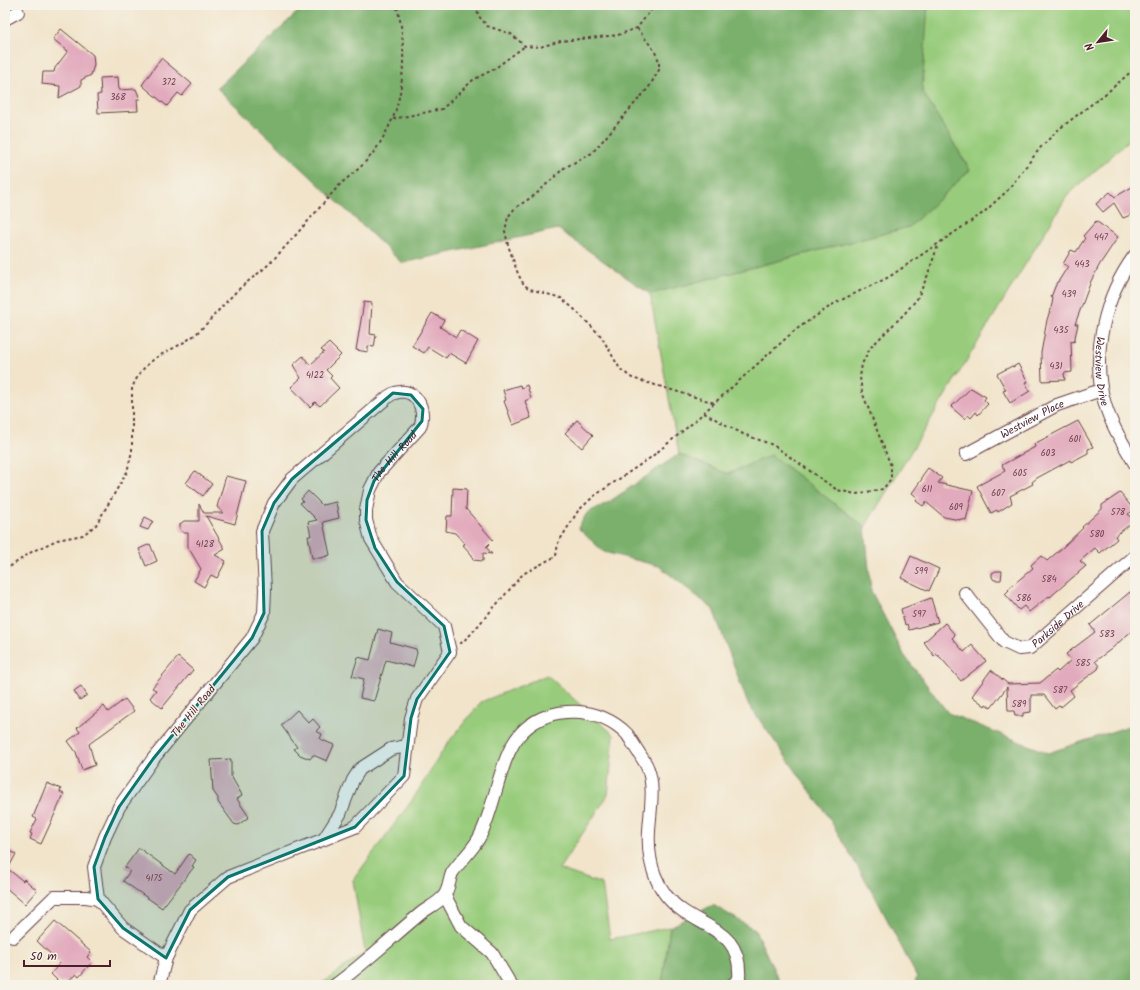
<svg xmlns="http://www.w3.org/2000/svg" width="1140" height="990" font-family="Kalam,sans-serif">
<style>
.green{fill:#98cc7c;stroke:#717654}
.forest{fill:#7ab06c;stroke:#62684c}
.building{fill:#e2aabd}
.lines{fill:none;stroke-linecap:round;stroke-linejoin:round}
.minor-casing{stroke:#633d43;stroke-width:14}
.path{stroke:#633d43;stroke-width:2;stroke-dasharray:3 3;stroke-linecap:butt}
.minor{stroke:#fff;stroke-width:12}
.marked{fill:#0f766e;fill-opacity:0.2;stroke:#0f766e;stroke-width:3;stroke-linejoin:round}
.labels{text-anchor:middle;stroke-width:3;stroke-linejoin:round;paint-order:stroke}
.number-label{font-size:9px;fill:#704250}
.street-label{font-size:11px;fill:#4a1f2b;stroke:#f7f3e8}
</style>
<rect width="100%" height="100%" fill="#f7f3e8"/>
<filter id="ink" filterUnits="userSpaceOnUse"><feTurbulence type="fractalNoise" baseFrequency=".025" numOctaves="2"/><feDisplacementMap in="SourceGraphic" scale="8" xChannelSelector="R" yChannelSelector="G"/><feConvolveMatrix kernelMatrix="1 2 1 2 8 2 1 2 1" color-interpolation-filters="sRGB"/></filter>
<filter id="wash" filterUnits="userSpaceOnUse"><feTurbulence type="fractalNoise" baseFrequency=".012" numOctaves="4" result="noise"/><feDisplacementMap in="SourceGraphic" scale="16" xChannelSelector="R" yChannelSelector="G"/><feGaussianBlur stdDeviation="0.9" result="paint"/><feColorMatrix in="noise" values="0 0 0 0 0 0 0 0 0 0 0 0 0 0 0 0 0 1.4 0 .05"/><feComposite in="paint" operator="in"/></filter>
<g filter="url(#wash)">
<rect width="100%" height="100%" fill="#f1e4ca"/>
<path class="green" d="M 927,5 L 1135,5 L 1135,135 L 1067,196 L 865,527 L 771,455 L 728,474 L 679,454 L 650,294 L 909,227 L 970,170 L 922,91 Z
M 547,675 L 614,735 L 608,795 L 559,869 L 602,884 L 610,939 L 670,927 L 662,985 L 320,985 L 365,952 L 353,880 L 413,799 L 447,744 L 481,702 Z"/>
<path class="forest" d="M 305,5 L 928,5 L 922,91 L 970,170 L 909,227 L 650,294 L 558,229 L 402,263 L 217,88 Z
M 679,454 L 728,474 L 771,455 L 865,527 L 871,591 L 904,655 L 948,713 L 1048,753 L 1135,724 L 1135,985 L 914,985 L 917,977 L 876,898 L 826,813 L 748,704 L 713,609 L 659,566 L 604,552 L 578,528 L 587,513 L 609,502 Z
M 713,905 L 755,930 L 781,985 L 662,985 L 670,927 Z"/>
<g id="blocks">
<path class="building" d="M 61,29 L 93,55 L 94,65 L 91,75 L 81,80 L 81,86 L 59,98 L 60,86 L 42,84 L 43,72 L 54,72 L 55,68 L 68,51 L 53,39 Z
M 161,58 L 192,84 L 182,96 L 178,93 L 167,106 L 142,85 Z
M 118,77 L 119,90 L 136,89 L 140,99 L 137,99 L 138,111 L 98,113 L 97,95 L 101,94 L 100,78 Z
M 1132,187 L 1135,192 L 1135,212 L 1128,216 L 1123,218 L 1114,203 L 1103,212 L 1096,204 L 1110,192 L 1115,197 Z
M 1096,221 L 1118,237 L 1100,264 L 1091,281 L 1075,324 L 1078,324 L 1074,342 L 1071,341 L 1072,372 L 1064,373 L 1065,380 L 1042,381 L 1041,353 L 1047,320 L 1052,304 L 1053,298 L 1051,297 L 1057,282 L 1058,282 L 1068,266 L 1063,264 L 1071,250 L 1076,252 L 1085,238 L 1083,236 Z
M 364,302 L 372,303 L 370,334 L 376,335 L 374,347 L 368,346 L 368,352 L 356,350 Z
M 432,313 L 444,320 L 440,327 L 456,337 L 460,330 L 478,341 L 466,363 L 449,353 L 446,358 L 428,347 L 424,353 L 412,346 Z
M 329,343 L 341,355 L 326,370 L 332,376 L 330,378 L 339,388 L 320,406 L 315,402 L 310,407 L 291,387 L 301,378 L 293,365 L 303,356 L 310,365 L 324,352 L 321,350 Z
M 1018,364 L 1028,382 L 1025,382 L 1030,391 L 1010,403 L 1003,391 L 1006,390 L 997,374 L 1012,366 L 1013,367 Z
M 520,385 L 521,388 L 527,385 L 531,398 L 525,401 L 531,418 L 513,425 L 504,401 L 506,400 L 503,390 Z
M 971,388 L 986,397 L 984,400 L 988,404 L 978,415 L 976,412 L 971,418 L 968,415 L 965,419 L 951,407 Z
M 577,420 L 593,435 L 582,448 L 565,433 Z
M 1078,421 L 1093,447 L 1088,449 L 1088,453 L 1071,462 L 1070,460 L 1037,478 L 1032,482 L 1033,484 L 1010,496 L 1012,503 L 998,512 L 997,510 L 991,513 L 977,486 L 1005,471 L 1002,465 L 1035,447 L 1034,444 Z
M 928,468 L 942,478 L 938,483 L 973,491 L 966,520 L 960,519 L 960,520 L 944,517 L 926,502 L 923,506 L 916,501 L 918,498 L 912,493 L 922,479 L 922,476 Z
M 195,471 L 212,484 L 203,496 L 186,483 Z
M 226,476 L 246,481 L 235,524 L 206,516 L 225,549 L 215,555 L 226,561 L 217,578 L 211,575 L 204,587 L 194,581 L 201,569 L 188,547 L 188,533 L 183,533 L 180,529 L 180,524 L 184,521 L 199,521 L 199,504 L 204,513 L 224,513 L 217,507 Z
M 453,488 L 467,489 L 466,509 L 493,540 L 486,547 L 492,554 L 483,553 L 483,561 L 473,560 L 472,555 L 463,545 L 465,544 L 455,533 L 446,531 L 447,516 L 452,516 Z
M 308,491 L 322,505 L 336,502 L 339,518 L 323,522 L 330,555 L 321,558 L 312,558 L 308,536 L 311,536 L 308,522 L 317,520 L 300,503 L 303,501 L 301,499 Z
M 1120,493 L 1134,510 L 1128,514 L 1134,521 L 1115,536 L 1117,539 L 1100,553 L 1095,548 L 1080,561 L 1086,566 L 1050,597 L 1049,596 L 1029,612 L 1024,606 L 1019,610 L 1005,594 L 1009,590 L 1008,589 L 1033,568 L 1031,565 L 1041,556 L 1047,561 L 1062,548 L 1083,528 L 1082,527 L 1102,509 L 1102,505 Z
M 145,517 L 153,521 L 148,530 L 140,527 Z
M 150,544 L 157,561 L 146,566 L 139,549 Z
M 911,556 L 939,569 L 929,591 L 901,578 Z
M 996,571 L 1002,571 L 1001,580 L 994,580 L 992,577 L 992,573 Z
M 1130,592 L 1135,598 L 1135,628 L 1110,650 L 1095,661 L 1099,666 L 1098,669 L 1070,690 L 1074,696 L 1061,707 L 1060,705 L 1055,709 L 1044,695 L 1031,695 L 1031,712 L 1023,713 L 1023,716 L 1015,716 L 1014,711 L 1008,711 L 1007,687 L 991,708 L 986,704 L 985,706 L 972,696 L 991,670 L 1008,684 L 1040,683 L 1056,670 L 1058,672 L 1071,660 L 1066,654 L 1095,632 L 1090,625 Z
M 931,598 L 938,622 L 909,630 L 907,624 L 905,625 L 901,609 Z
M 945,623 L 955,635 L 952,638 L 964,652 L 972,645 L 986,661 L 961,681 L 941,658 L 936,654 L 934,656 L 924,642 Z
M 378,629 L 392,633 L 390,642 L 416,649 L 417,653 L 413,667 L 386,660 L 374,701 L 360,698 L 364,679 L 352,676 L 358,657 L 370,660 Z
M 178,657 L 193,670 L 162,708 L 150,698 L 156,690 L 152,688 Z
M 81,686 L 87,695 L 80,700 L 74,691 Z
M 125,699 L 134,711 L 89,744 L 95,765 L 82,770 L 76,752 L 68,741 L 80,732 L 77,728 L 104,706 L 108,712 Z
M 297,710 L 309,723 L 313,719 L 320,727 L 316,731 L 322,734 L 320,739 L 334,745 L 327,761 L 313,755 L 310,759 L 300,755 L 294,749 L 297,747 L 281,725 Z
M 231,759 L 231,776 L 242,795 L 237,799 L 249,817 L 238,825 L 234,824 L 218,802 L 218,798 L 213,791 L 211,760 Z
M 47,783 L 61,789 L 60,792 L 64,794 L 41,844 L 30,839 L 32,834 L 30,833 L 37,819 L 33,817 Z
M 5,848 L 16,854 L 8,869 L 23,881 L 24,879 L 37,890 L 25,904 L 5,887 Z
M 139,848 L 175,874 L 189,854 L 196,860 L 192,866 L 194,867 L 162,908 L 123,881 L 130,871 L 125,867 Z
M 55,921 L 91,952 L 87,957 L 92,962 L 79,977 L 76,974 L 65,984 L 63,982 L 61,984 L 51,974 L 60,963 L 37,941 Z"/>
</g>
</g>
<g filter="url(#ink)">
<use href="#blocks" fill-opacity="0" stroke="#633d43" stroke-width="1"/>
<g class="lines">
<defs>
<g id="minor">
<path d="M 5,19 L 18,12"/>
<path id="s1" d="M 1135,255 C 1105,295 1090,355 1105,404 C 1111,425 1124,445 1135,464"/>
<path id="s2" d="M 966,454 L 1057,405 L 1101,390"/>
<path id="s3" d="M 965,593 L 1004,642 L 1019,649 L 1030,648 L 1135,556"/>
<path d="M 324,839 L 340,814 L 353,780 L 360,769 L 391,749 L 407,746"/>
<path d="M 445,896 L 461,926 L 492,953 L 511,985"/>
<path d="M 13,937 L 54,897 L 86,897 L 98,899"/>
<path id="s4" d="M 159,985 L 166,958 L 190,910 L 228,877 L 355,827 L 404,776 L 411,718 L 417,699 L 450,652 L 444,626 L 397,582 L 371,539 L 366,520 L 366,510 L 370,490 L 379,472 L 420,427 C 427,410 416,386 395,393 C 390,394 386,399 382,402 L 292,479 L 274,503 L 262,531 L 265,590 L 264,613 L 252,638 L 153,759 L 119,807 L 105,837 L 94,867 L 98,899 L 123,928 L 166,958"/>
<path d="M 335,985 C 365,963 391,938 420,914 C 427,908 437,904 443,897 C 449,891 449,880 452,873 C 460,861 472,851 479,838 C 496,808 499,753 524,730 C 552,704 600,706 627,734 C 631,740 635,747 639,753 C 642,758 646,763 648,769 C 655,788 650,811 649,831 C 647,862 656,893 683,911 C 713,931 742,935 739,979 L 732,985"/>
</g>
</defs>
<use href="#minor" class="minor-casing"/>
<path class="path" d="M 477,5 L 478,15 L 487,26 L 511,34 L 525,46 L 540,47 L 561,41 L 618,35 L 637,28 L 655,5
M 637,28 L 654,50 L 659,61 L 659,70 L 649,87 L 592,153 L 564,168 L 535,195 L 515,208 L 508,217 L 505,231 L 508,245 L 518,274 L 524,285 L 530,289 L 561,298 L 574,309 L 601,336 L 620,369 L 632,378 L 715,403
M 393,119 L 442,109 L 473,80 L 494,69 L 525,46
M 704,413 L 743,434 L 773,445 L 837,490 L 856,494 L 883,489 L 891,479 L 891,466 L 862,392 L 860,377 L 862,364 L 870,348 L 905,313 L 917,299 L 927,277 L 938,245
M 5,570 L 33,551 L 57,540 L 83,535 L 96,525 L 127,472 L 132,451 L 132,388 C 148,351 171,355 197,333 C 210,321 220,308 232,296 C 244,283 259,274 271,262 C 293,239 314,214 335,190 C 344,179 357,172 366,161 C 377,150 385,135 392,120 C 405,91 407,36 396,5
M 460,644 L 470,635 L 523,574 L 556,556 L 558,543 L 578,511 L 594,496 L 650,458 L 689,426 L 794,331 L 835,303 L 889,277 L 983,213 L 1007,191 L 1041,147 L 1059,129 L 1109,91 L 1135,68"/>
<use href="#minor" class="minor"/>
</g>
</g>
<path class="marked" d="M 393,393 L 411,395 L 423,409 L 422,421 L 374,481 L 367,500 L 366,520 L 375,548 L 397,582 L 444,626 L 450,652 L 417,699 L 411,718 L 404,776 L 355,827 L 228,877 L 190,910 L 166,958 L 123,928 L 98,899 L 94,867 L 105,837 L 119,807 L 153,759 L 252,638 L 264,613 L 262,531 L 274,503 L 292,479 Z"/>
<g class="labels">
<g class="number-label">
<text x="169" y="85">372</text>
<text x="118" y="100">368</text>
<text x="1101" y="240">447</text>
<text x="1082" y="267">443</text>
<text x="1069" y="297">439</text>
<text x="1061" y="333">435</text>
<text x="1056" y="369">431</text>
<text x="315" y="378">4122</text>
<text x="1075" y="442">601</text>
<text x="1048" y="456">603</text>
<text x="1020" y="476">605</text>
<text x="927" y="492">611</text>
<text x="998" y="496">607</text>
<text x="956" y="510">609</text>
<text x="1118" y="515">578</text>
<text x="1097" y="537">580</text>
<text x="205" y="547">4128</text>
<text x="921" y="574">599</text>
<text x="1049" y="582">584</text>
<text x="1024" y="601">586</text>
<text x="919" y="617">597</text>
<text x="1107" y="637">583</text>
<text x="1083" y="666">585</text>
<text x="1060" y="693">587</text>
<text x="1019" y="707">589</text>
<text x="154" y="881">4175</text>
</g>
<g class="street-label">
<text dy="4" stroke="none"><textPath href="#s1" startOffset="124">Westview Drive</textPath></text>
<text dy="4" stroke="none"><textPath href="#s2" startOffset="75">Westview Place</textPath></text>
<text dy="4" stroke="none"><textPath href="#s4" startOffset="708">The Hill Road</textPath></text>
<text dy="4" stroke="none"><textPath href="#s3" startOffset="127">Parkside Drive</textPath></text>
<text transform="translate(193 711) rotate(-51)" y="4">The Hill Road</text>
</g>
</g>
<rect width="1140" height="990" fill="none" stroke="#f7f3e8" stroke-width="20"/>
<g transform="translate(1098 42) rotate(240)" stroke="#f7f3e8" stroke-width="3" paint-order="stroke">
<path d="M0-3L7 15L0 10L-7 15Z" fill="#4a1f2b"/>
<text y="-6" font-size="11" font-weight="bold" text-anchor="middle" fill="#4a1f2b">N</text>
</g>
<path d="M24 960v6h86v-6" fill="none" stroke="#4a1f2b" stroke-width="2"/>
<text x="30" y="960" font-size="12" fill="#4a1f2b" stroke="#f7f3e8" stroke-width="3" paint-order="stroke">50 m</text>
</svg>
